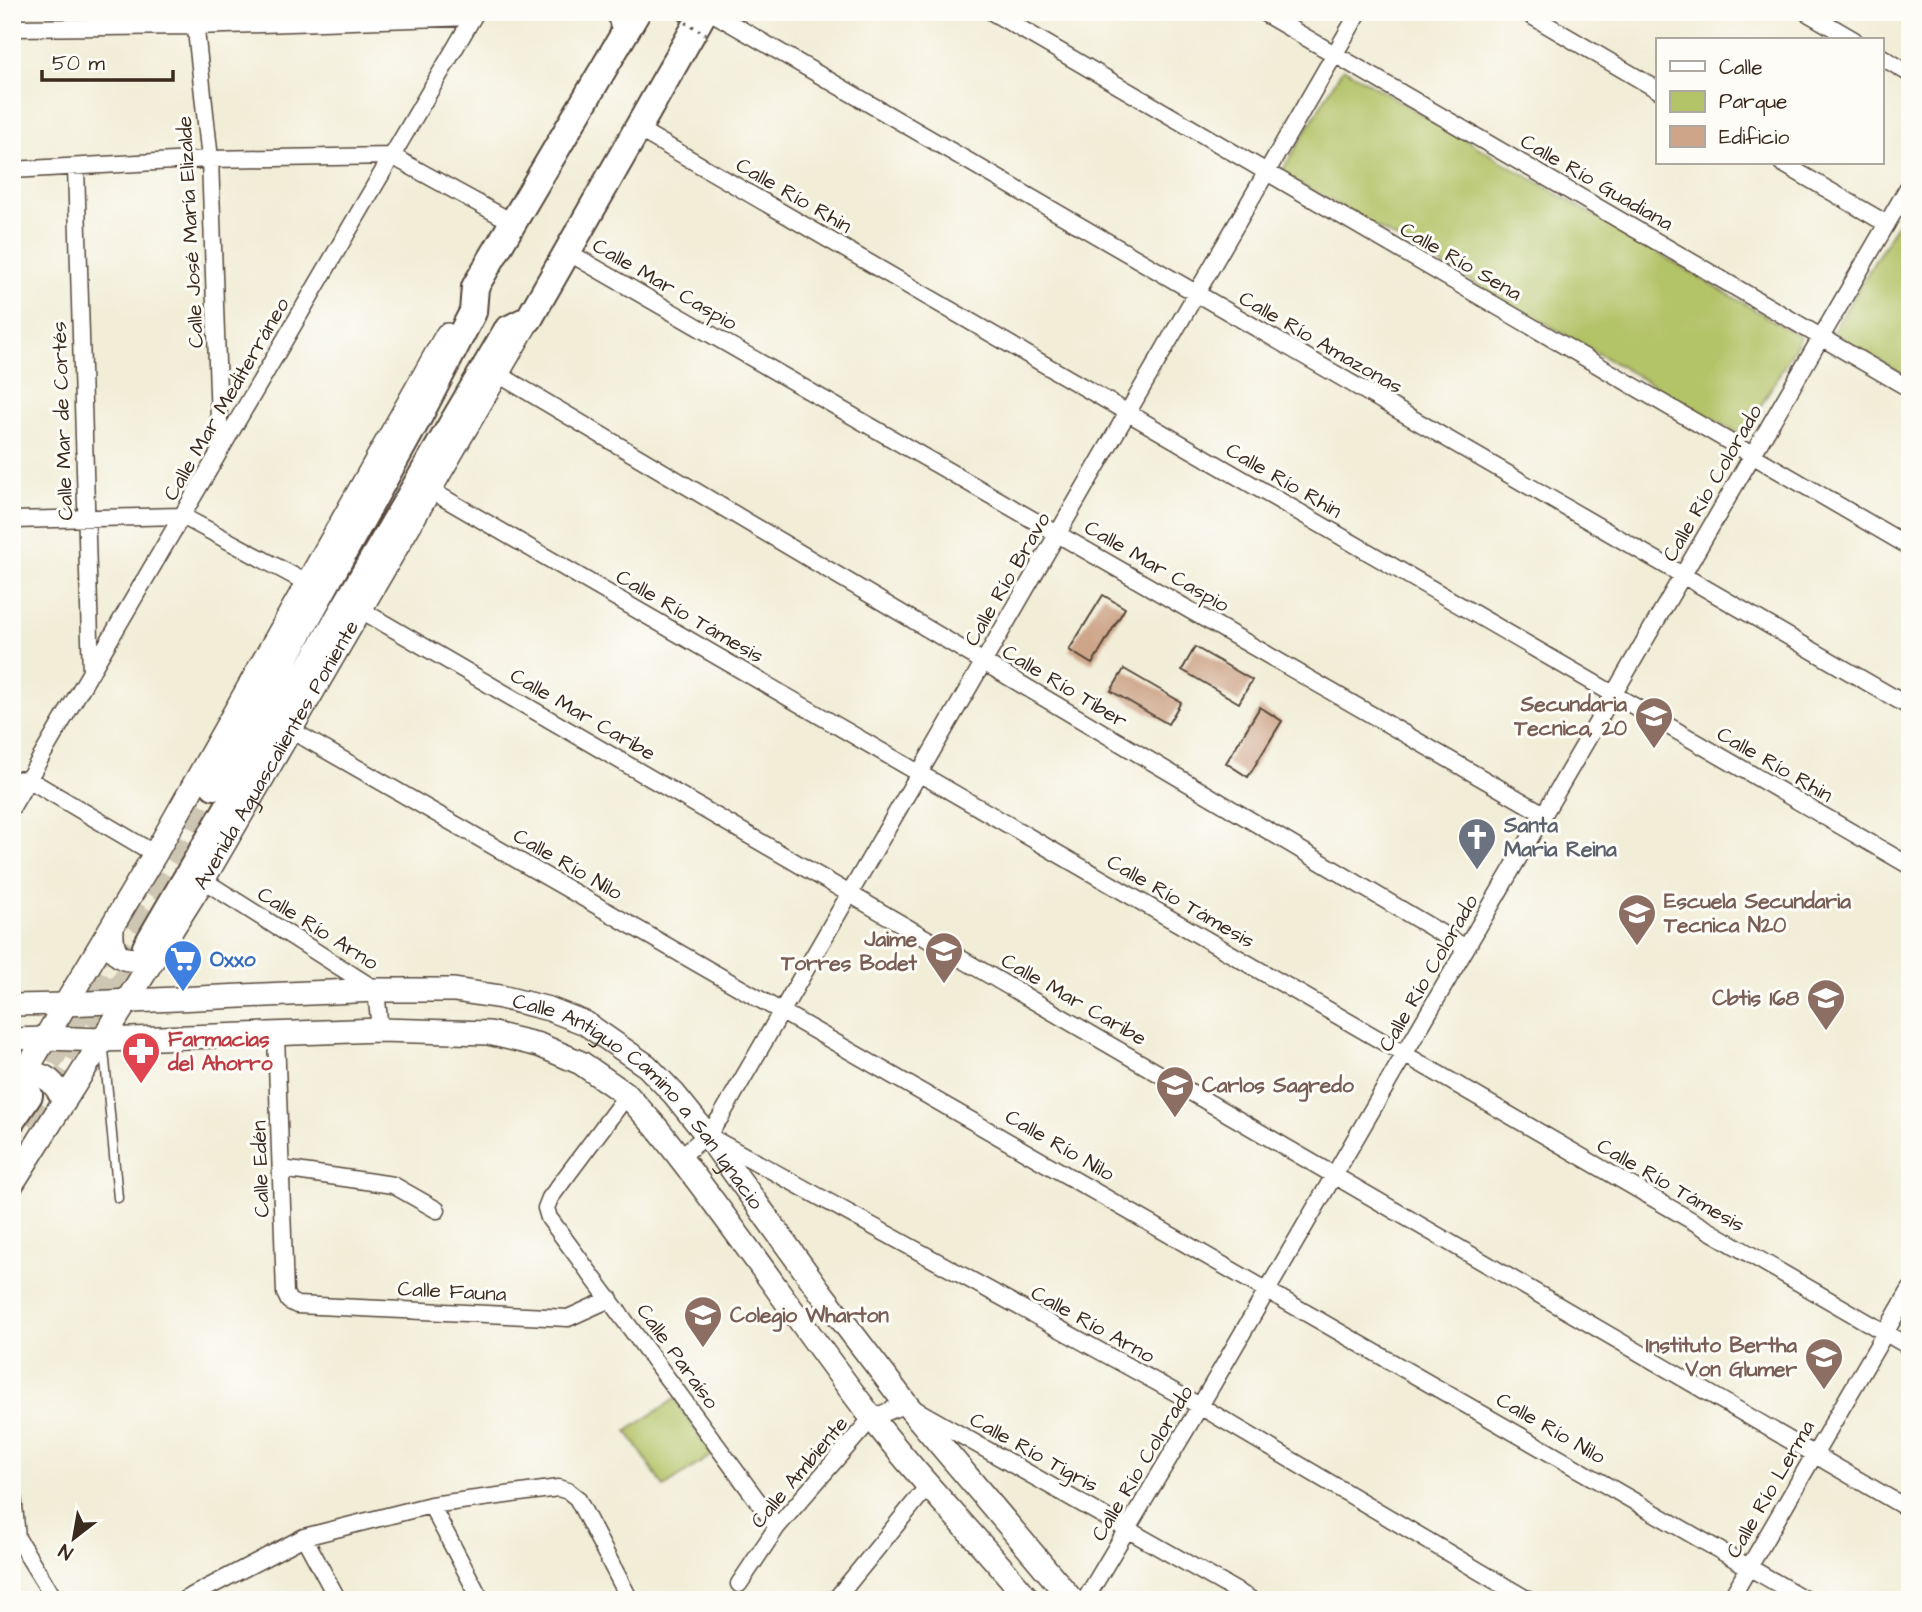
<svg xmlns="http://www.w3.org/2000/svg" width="1922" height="1612" font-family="'Architects Daughter',sans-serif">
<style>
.green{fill:#b3c367;stroke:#777642;stroke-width:2}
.building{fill:#cea589}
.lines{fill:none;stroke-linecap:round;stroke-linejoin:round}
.primary-tunnel{stroke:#cdc6b2;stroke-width:26;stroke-dasharray:26 13;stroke-linecap:butt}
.service-casing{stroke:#56473a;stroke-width:11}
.minor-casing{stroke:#56473a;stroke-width:19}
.tertiary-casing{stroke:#56473a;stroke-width:24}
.secondary-casing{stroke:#56473a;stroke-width:26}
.primary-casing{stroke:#56473a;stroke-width:30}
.service{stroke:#fff;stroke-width:8}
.minor{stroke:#fff;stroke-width:16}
.tertiary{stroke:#fff;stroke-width:21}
.secondary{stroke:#fff;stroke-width:23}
.primary{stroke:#fff;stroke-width:26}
.path-bridge{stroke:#56473a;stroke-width:3.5;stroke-dasharray:2 5;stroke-linecap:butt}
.labels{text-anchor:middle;stroke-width:6;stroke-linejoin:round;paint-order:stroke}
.street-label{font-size:21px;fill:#3b2a1e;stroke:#fdfcf7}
.education-label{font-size:21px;font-weight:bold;fill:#785e54;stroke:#fdfcf7;text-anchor:end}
.worship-label{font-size:21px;font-weight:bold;fill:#5b616d;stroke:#fdfcf7;text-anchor:start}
.shop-label{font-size:21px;font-weight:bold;fill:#366cbe;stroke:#fdfcf7;text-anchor:start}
.health-label{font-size:21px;font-weight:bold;fill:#be3a42;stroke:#fdfcf7;text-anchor:start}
</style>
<rect width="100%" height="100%" fill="#fdfcf7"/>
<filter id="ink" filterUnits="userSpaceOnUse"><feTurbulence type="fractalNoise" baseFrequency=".0143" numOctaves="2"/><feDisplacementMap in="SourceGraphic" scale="14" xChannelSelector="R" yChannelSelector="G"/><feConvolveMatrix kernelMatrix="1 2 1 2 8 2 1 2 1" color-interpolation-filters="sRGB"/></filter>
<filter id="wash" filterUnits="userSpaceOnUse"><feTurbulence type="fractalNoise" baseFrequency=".00686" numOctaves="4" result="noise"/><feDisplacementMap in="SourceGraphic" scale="28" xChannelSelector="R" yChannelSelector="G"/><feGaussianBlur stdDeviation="1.57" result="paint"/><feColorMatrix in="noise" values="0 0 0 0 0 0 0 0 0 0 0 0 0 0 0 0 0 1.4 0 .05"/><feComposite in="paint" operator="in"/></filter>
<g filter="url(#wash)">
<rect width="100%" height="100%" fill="#f1edd7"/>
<path class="green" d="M 1343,68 L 1801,337 L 1743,436 L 1281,173 Z
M 1910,202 L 1910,378 L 1832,333 Z
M 675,1399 L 712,1455 L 664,1487 L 627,1431 Z"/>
<g id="blocks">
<path class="building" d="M 1103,595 L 1125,608 L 1092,664 L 1069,650 Z
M 1195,647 L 1252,680 L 1239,703 L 1182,670 Z
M 1124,669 L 1181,702 L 1168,724 L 1111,691 Z
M 1260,707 L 1282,721 L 1248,777 L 1226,763 Z"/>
</g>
</g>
<g filter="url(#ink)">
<use href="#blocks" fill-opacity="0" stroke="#56473a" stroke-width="2"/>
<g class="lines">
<path class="primary-tunnel" d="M 29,1095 L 214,786
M 12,1161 L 146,947"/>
<defs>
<path id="service" d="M 104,1050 L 118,1198"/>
<path id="minor" d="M 194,12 L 210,159 L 220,450
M 615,12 L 622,38
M 711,12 L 1910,707
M 992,12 L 1910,547
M 1262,12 L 1910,389
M 1525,12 L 1658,90
M 1806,12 L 1854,40
M 12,28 L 196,26 L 473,17
M 1882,57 L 1910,74
M 638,129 L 1910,866
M 1782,163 L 1887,224
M 76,167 L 91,673
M 12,170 L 210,159 L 392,156 L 512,222
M 566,251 L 1544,814
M 498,374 L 1466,948
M 430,490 L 1910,1347
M 12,520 L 182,516 L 307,583
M 361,610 L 1910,1510
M 291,730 L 1806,1600
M 12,780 L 28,779 L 155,854
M 12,807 L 476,12
M 203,880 L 376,990 L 380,1030
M 276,1035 L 285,1293 L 289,1301 L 297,1305 L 568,1318 L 610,1299
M 627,1095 L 550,1198 L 546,1208 L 549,1218 L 777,1527
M 714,1139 L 1200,1406 L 1528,1600
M 680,1157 L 707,1135 L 720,1118 L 1359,12
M 282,1169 L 393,1185 L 437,1210
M 12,1484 L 17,1538 L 55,1600
M 431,1505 L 481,1600
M 304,1537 L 338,1600
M 739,1584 L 777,1527 L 872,1418 L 906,1404 L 1252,1600
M 184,1600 L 304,1537 L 431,1505 L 558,1488 L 568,1491 L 577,1498 L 630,1600
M 835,1600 L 927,1487
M 1085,1600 L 1200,1406 L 1910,184
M 1730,1600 L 1910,1290"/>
<path id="tertiary" d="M 12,1005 L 66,1004
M 12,1039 L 46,1038"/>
<g id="secondary">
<path d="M 112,928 C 110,963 129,964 157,954"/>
<path id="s1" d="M 66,1004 L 376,990 L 454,990 L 501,997 L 549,1009 L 585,1023 L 647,1066 L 674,1094 L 707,1135 L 819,1290 L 906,1404 L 1072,1600"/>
<path d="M 46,1038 L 103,1040 L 380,1030 L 489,1033 L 539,1045 L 581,1063 L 627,1095 L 656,1127 C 732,1221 798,1322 872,1418 C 921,1482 978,1538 1029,1600"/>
<path d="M 25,1073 C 46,1073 56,1083 64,1102"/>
<path d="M 12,1094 L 155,854 L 447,335"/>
<path id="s2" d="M 12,1184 L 203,880 L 529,319"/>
</g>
<path id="primary" d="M 214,786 L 418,418 L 473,312 L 475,287 L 637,12
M 146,947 L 507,330 L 529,319 L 704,12
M 12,1120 L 29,1095"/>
</defs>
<use href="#service" class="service-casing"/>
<use href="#minor" class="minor-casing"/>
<use href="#tertiary" class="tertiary-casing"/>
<use href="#secondary" class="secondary-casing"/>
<use href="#primary" class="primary-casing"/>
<use href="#service" class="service"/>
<use href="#minor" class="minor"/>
<use href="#tertiary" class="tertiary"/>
<use href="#secondary" class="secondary"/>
<use href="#primary" class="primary"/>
<path class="path-bridge" d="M 668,12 L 707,35"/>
</g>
</g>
<defs>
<symbol id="school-pin" viewBox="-11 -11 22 30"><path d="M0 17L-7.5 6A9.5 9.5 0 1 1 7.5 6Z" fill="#8d6e63" stroke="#fdfcf7"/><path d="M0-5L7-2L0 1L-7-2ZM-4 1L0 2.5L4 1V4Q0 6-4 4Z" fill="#fff"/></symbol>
<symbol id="church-pin" viewBox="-11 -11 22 30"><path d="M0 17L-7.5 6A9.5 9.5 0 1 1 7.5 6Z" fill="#6b7280" stroke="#fdfcf7"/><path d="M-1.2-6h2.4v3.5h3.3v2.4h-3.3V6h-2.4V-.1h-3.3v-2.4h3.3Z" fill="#fff"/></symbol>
<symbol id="university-pin" viewBox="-11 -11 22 30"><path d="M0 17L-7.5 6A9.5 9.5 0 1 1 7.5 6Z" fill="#8d6e63" stroke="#fdfcf7"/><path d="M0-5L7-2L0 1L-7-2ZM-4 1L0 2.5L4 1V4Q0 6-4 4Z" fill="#fff"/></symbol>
<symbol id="supermarket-pin" viewBox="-11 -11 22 30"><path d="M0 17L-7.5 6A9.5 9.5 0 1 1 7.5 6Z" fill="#3f7fe0" stroke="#fdfcf7"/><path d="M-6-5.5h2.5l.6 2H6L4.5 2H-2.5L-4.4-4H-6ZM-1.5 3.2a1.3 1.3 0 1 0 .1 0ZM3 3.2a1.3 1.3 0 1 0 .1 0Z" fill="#fff"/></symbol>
<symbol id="pharmacy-pin" viewBox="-11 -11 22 30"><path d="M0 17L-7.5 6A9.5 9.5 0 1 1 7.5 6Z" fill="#e0444e" stroke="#fdfcf7"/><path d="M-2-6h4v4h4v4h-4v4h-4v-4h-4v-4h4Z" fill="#fff"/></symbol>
</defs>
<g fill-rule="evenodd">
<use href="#school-pin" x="1632" y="694" width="44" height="60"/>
<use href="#church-pin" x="1455" y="815" width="44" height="60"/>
<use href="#university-pin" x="1615" y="891" width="44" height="60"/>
<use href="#school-pin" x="922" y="929" width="44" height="60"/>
<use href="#supermarket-pin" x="161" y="937" width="44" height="60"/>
<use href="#school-pin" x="1804" y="976" width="44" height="60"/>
<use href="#pharmacy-pin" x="119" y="1029" width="44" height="60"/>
<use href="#school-pin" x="1153" y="1063" width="44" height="60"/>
<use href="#university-pin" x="681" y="1293" width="44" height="60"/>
<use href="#school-pin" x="1802" y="1335" width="44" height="60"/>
</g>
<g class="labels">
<g class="street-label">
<text transform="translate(1597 182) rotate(30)" y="7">Calle Río Guadiana</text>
<text transform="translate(794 195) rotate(30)" y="7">Calle Río Rhin</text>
<text transform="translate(190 232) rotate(-93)" y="7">Calle José María Elizalde</text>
<text transform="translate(1461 261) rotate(30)" y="7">Calle Río Sena</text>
<text transform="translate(665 284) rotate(30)" y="7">Calle Mar Caspio</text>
<text transform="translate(1321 342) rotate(30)" y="7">Calle Río Amazonas</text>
<text transform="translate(226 399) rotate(-60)" y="7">Calle Mar Mediterráneo</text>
<text transform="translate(62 421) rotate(-92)" y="7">Calle Mar de Cortés</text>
<text transform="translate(1284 480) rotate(30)" y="7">Calle Río Rhin</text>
<text transform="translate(1712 483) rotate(-60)" y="7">Calle Río Colorado</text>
<text transform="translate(1157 566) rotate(30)" y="7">Calle Mar Caspio</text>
<text transform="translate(1007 579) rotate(-60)" y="7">Calle Río Bravo</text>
<text transform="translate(690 616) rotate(30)" y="7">Calle Río Támesis</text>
<text transform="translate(1065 686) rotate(31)" y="7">Calle Río Tiber</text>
<text transform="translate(583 714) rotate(30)" y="7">Calle Mar Caribe</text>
<text dy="7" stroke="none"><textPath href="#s2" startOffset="504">Avenida Aguascalientes Poniente</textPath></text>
<text transform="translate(1775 764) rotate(30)" y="7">Calle Río Rhin</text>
<text transform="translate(568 864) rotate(30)" y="7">Calle Río Nilo</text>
<text transform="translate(1181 901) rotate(30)" y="7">Calle Río Támesis</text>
<text transform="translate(318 928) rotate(32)" y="7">Calle Río Arno</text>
<text transform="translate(1428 973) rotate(-60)" y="7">Calle Río Colorado</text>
<text transform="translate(1074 999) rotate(30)" y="7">Calle Mar Caribe</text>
<text dy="7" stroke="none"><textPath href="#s1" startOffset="614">Calle Antiguo Camino a San Ignacio</textPath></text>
<text transform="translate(1060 1145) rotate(30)" y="7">Calle Río Nilo</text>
<text transform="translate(260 1169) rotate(-92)" y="7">Calle Edén</text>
<text transform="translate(1671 1185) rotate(30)" y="7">Calle Río Támesis</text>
<text transform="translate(452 1291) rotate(3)" y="7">Calle Fauna</text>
<text transform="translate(1093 1324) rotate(29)" y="7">Calle Río Arno</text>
<text transform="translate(678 1356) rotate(54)" y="7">Calle Paraíso</text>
<text transform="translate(1551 1428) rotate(30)" y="7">Calle Río Nilo</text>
<text transform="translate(1034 1452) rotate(29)" y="7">Calle Río Tigris</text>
<text transform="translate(1142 1463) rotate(-59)" y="7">Calle Río Colorado</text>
<text transform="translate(799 1472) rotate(-50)" y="7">Calle Ambiente</text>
<text transform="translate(1770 1489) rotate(-60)" y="7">Calle Río Lerma</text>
</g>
<g class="education-label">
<text x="1627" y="711">Secundaria<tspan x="1627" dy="24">Tecnica, 20</tspan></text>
<text x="1664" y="908" text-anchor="start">Escuela Secundaria<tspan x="1664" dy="24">Tecnica N20</tspan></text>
<text x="917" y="946">Jaime<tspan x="917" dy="24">Torres Bodet</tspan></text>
<text x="1799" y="1005">Cbtis 168</text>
<text x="1202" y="1092" text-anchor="start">Carlos Sagredo</text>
<text x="730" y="1322" text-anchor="start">Colegio Wharton</text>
<text x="1797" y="1352">Instituto Bertha<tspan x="1797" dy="24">Von Glumer</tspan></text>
</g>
<g class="worship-label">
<text x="1504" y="832">Santa<tspan x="1504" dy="24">Maria Reina</tspan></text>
</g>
<g class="shop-label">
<text x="210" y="966">Oxxo</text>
</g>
<g class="health-label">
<text x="168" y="1046">Farmacias<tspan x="168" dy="24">del Ahorro</tspan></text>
</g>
</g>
<rect width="1922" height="1612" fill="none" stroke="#fdfcf7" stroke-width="42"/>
<rect x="1656" y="38" width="228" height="126" fill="#fdfcf7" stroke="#afa8a0" stroke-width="2"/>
<rect x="1670" y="61" width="35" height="10" fill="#ffffff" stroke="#afa8a0" stroke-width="2"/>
<text x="1719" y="74" font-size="21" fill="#3b2a1e">Calle</text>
<rect x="1670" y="91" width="35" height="21" fill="#b3c367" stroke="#afa8a0" stroke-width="2"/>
<text x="1719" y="108" font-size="21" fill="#3b2a1e">Parque</text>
<rect x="1670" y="126" width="35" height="21" fill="#cea589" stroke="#afa8a0" stroke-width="2"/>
<text x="1719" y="144" font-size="21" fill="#3b2a1e">Edificio</text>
<g transform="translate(74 1538) rotate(211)" stroke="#fdfcf7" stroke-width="5" paint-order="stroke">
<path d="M0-5L12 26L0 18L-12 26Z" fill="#3b2a1e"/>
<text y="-10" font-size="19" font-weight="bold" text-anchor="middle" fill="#3b2a1e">N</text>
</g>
<path d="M42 70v10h131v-10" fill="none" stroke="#3b2a1e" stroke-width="3.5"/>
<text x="52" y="70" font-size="21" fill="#3b2a1e" stroke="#fdfcf7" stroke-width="5" paint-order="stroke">50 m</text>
</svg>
